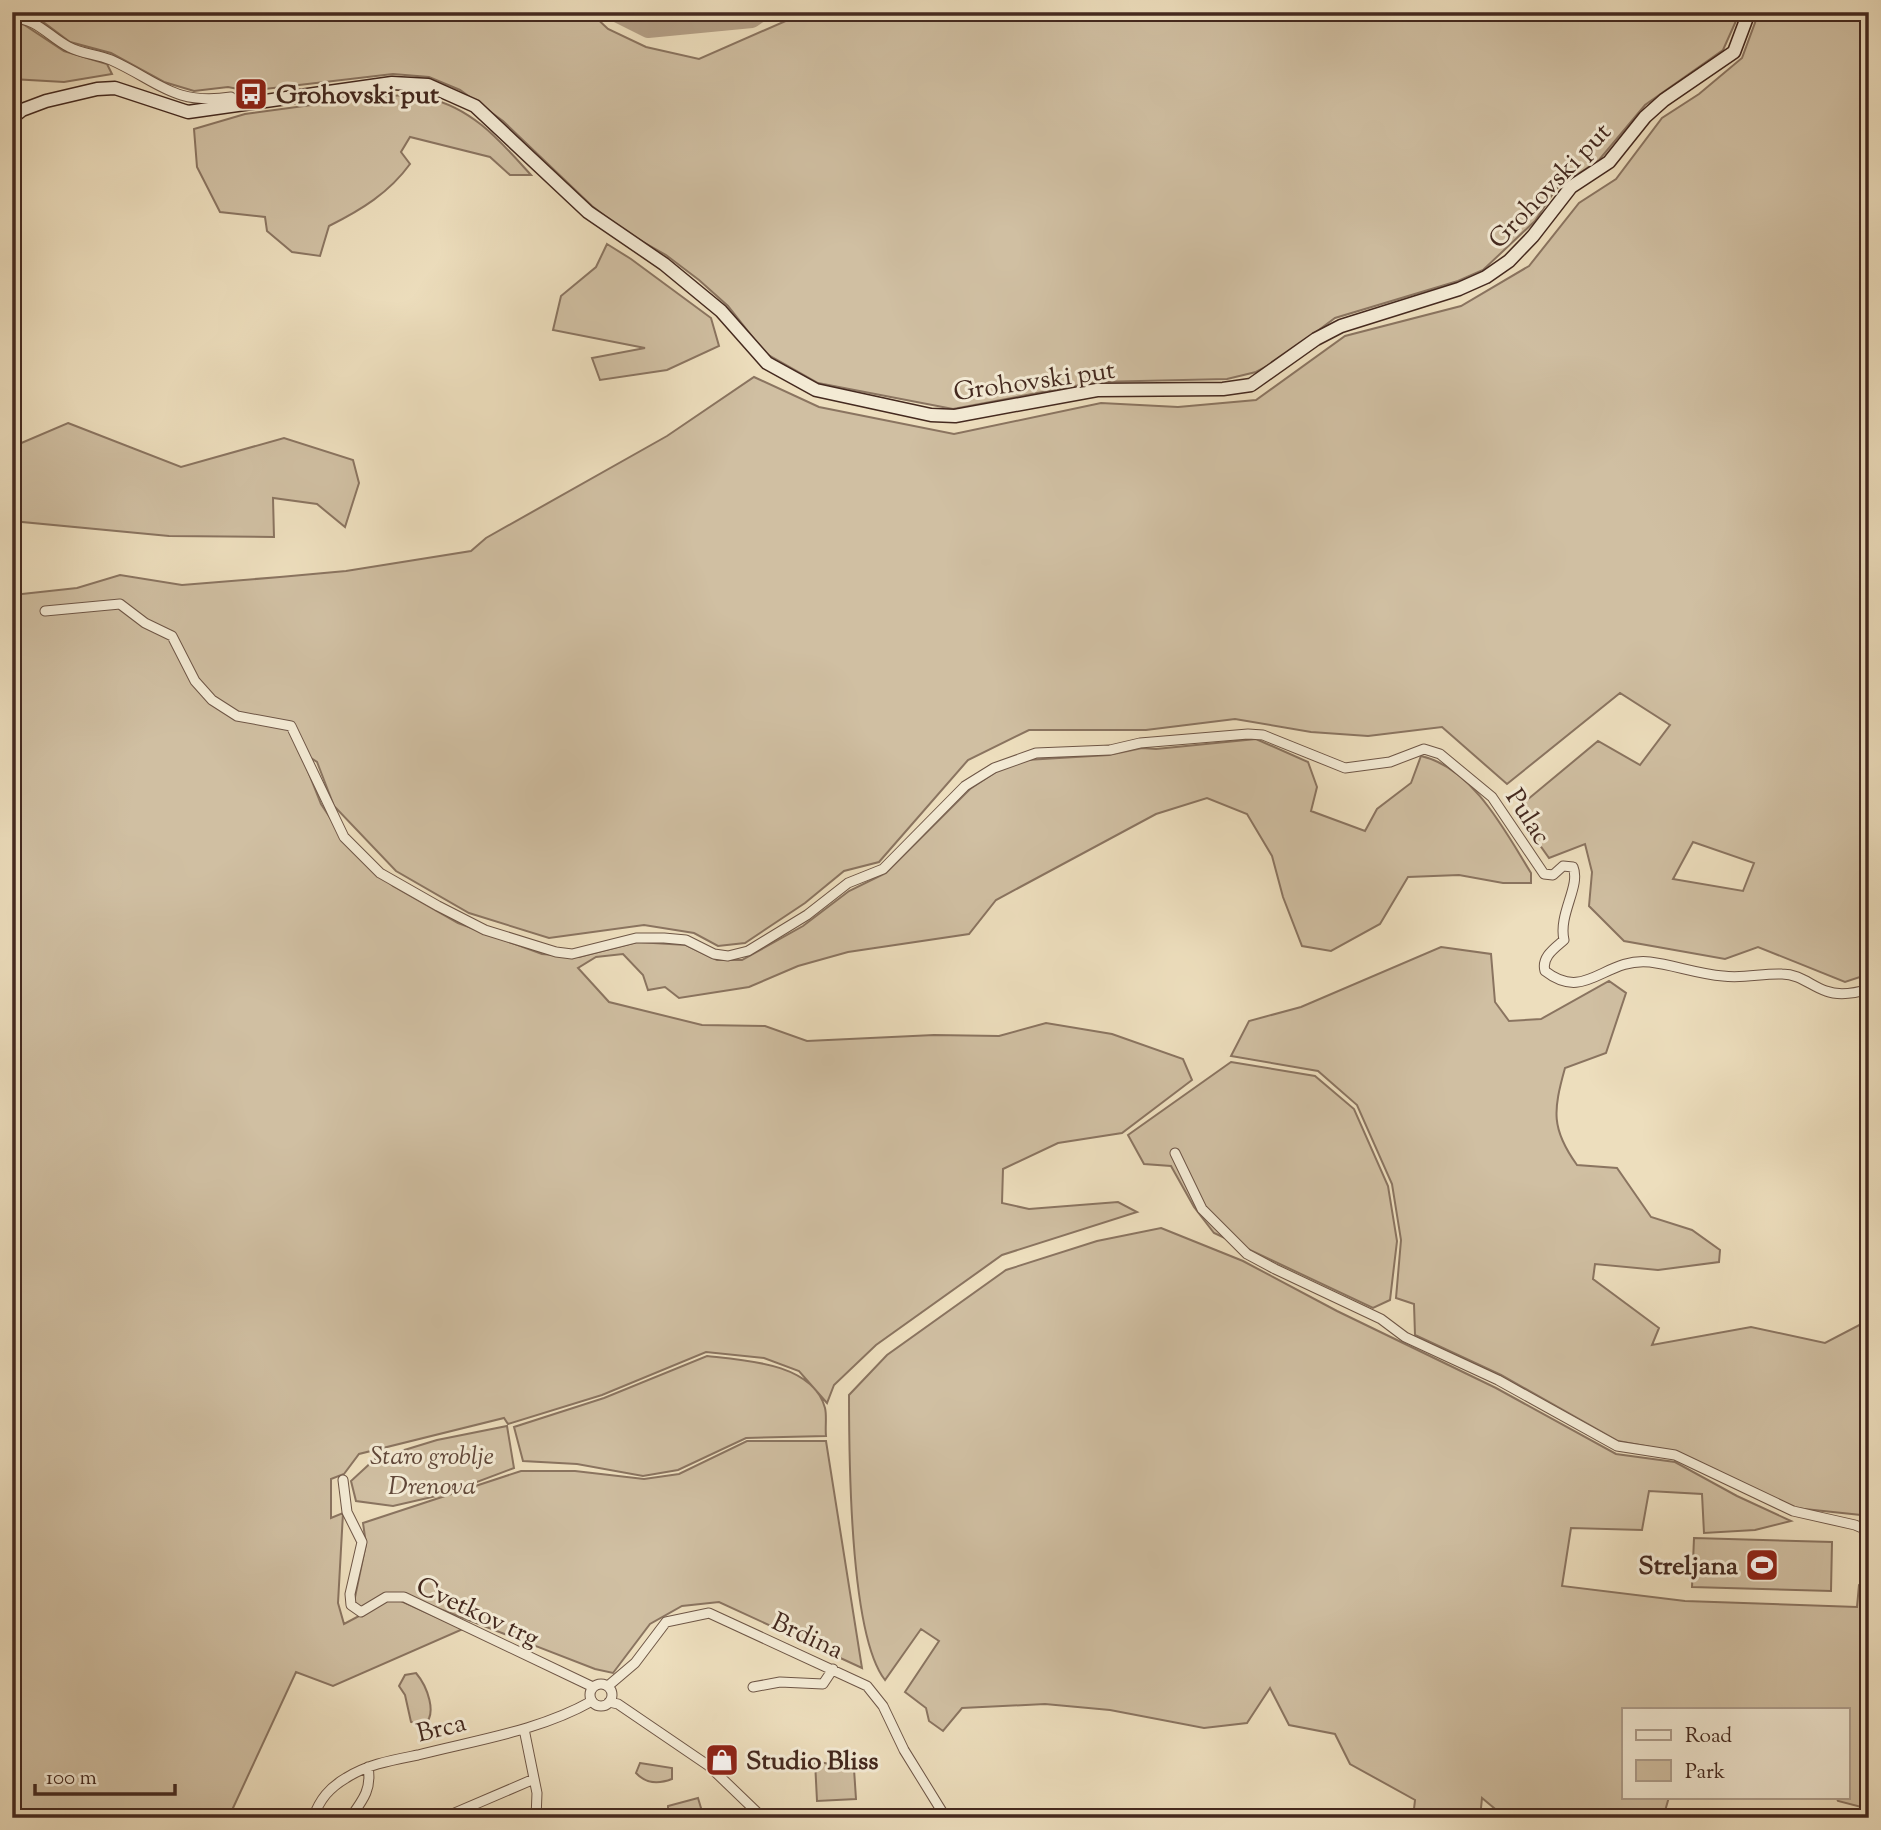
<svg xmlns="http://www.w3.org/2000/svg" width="1881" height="1830" font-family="'Sorts Mill Goudy',serif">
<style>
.green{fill:#d0bfa2;stroke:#8a7460;stroke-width:2;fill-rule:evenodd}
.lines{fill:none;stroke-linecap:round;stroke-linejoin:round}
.river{stroke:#b4a087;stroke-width:18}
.minor-casing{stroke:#6e5646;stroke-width:11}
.secondary-casing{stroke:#44291f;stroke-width:15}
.minor{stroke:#f3ead4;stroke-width:9}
.secondary{stroke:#f3ead4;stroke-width:12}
.labels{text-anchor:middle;stroke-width:6;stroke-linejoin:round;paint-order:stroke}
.poi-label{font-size:26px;font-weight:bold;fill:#44291f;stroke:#f3ead4;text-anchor:start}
.street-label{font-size:26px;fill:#44291f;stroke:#f3ead4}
.park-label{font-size:26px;font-style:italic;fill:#604739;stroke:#f3ead4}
</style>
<rect width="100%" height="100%" fill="#eddebd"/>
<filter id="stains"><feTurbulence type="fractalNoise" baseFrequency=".00286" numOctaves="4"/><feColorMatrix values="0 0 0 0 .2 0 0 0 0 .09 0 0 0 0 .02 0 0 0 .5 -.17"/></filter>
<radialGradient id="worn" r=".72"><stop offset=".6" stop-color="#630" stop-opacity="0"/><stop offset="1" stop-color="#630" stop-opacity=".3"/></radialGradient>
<path class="green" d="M 12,12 L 590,12 L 608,29 L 646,47 L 699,59 L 806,12 L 1066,12 L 1102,19 L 1186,12 L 1740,12 L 1723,50 L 1645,105 L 1599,160 L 1556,189 L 1535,221 L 1483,270 L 1458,281 L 1335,318 L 1280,359 L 1256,372 L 1227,379 L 1096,382 L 953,409 L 818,383 L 765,353 L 728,306 L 699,280 L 666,255 L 624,231 L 592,206 L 503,121 L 460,90 L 429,77 L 393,74 L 248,91 L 228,87 L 194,91 L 164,82 L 111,53 L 70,42 L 39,19 Z
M 1759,12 L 1869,12 L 1869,974 L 1845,982 L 1758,947 L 1725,959 L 1624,941 L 1589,906 L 1592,872 L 1585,844 L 1549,858 L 1515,810 L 1598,741 L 1640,765 L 1670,725 L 1620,693 L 1507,784 L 1442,727 L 1368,736 L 1311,732 L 1235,719 L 1146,730 L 1029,730 L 968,760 L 879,862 L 844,871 L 805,903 L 745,943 L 718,946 L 694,933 L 644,925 L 549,938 L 469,913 L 396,871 L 334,806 L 317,762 L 300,751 L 321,804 L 353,852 L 393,886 L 458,923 L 542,954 L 579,957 L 637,942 L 686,945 L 717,960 L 742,960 L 803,926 L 849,891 L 886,873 L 970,789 L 997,771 L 1026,760 L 1109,755 L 1142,748 L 1156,749 L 1256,739 L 1308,762 L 1317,787 L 1311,811 L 1365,831 L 1377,809 L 1411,783 L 1421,756 C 1473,768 1505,831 1531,873 L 1531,883 L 1503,883 L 1459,875 L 1408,877 L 1380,924 L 1331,951 L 1302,946 L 1283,897 L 1272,856 L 1247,814 L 1207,798 L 1156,814 L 996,900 L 969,934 L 848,952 L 798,966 L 749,987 L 679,998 L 665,987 L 648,990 L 643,975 L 623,954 L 596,957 L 578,968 L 609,1002 L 702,1025 L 765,1026 L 807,1041 L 934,1035 L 999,1036 L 1046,1023 L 1112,1034 L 1183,1059 L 1192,1080 L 1122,1133 L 1058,1143 L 1003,1169 L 1002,1203 L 1029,1209 L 1118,1202 L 1137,1212 L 1002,1255 L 876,1345 L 834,1385 L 827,1403 L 799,1371 L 764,1358 L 706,1352 L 602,1395 L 508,1424 L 504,1418 L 359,1454 L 344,1474 L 331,1479 L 331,1518 L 343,1513 L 338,1603 L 344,1624 L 389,1600 L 401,1601 L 463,1629 L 333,1686 L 296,1672 L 233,1808 L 234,1818 L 12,1818 L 12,592 L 22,594 L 77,588 L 120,575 L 182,585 L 280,577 L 346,571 L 471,551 L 486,538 L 667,436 L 754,377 L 819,407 L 954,434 L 1101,403 L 1178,407 L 1256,400 L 1345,336 L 1461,306 L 1529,266 L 1579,203 L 1616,179 L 1662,118 L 1699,94 L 1742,58 ZM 1693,842 L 1754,863 L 1743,891 L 1673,879 Z
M 23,24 L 64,51 L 107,64 L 112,74 L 64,82 L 12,79 L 12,25 Z
M 378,96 C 393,96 412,94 427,98 C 473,108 501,142 531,175 L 510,175 L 490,157 L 410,137 L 401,152 L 410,164 C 389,193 361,210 329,226 L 320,256 L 292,252 L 267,231 L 265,217 L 220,212 L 197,167 L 194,129 L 245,114 Z
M 607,244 L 631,259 L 711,318 L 719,346 L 667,370 L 600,380 L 592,358 L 645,348 L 553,330 L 561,296 L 596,267 Z
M 68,423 L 181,467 L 284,438 L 353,460 L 359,483 L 345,527 L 317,504 L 273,498 L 274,537 L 169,536 L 12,521 L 12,447 Z
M 1441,947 L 1491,954 L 1495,1002 L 1509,1021 L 1541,1019 L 1609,981 L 1626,993 L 1606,1053 L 1565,1068 C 1553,1111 1551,1129 1577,1165 L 1617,1168 L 1651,1217 L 1692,1230 L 1720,1250 L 1719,1262 L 1658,1270 L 1595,1264 L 1593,1279 L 1659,1328 L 1652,1345 L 1751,1327 L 1825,1343 L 1869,1320 L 1869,1520 L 1861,1515 L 1795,1508 L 1677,1452 L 1618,1441 L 1501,1375 L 1415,1335 L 1414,1304 L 1396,1298 L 1401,1240 L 1392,1184 L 1357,1105 L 1318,1071 L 1231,1056 L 1249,1021 L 1301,1007 Z
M 1231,1062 L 1315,1076 L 1354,1109 L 1388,1186 L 1397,1241 L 1390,1300 L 1373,1308 L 1214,1233 L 1194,1207 L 1171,1166 L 1144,1164 L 1128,1135 Z
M 1161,1228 L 1243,1261 L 1337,1311 L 1496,1388 L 1616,1454 L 1675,1462 L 1737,1496 L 1791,1521 L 1755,1530 L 1704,1533 L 1702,1494 L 1649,1491 L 1642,1530 L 1571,1528 L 1562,1586 L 1685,1601 L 1857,1607 L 1859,1585 L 1869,1577 L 1869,1809 L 1838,1801 L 1836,1797 L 1848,1797 L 1848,1709 L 1624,1709 L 1624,1797 L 1669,1797 L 1663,1818 L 1506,1818 L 1482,1798 L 1480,1818 L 1413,1818 L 1415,1800 L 1350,1764 L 1335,1734 L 1289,1725 L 1270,1688 L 1247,1723 L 1204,1728 L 1110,1710 L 1045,1704 L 962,1708 L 943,1731 L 929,1721 L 926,1708 L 905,1692 L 939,1641 L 921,1629 L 885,1680 C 850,1636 849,1456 849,1395 L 887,1355 L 1006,1270 L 1097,1241 Z
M 707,1356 C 744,1360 813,1363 825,1408 C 827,1416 825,1428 826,1436 L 746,1438 L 678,1470 L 643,1476 L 577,1464 L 523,1461 L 514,1427 L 604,1398 Z
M 507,1426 L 514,1468 L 445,1494 L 393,1506 L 356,1501 L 351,1481 L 375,1459 L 437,1440 Z
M 747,1441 L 826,1441 L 862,1668 L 719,1602 L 682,1606 L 650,1624 L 613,1673 L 595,1669 L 404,1595 L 362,1608 L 354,1602 L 366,1544 L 363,1523 L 521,1471 L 575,1471 L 644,1479 L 679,1474 Z
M 1694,1538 L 1832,1542 L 1831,1591 L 1692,1587 Z
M 416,1673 C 427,1686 438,1714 424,1725 L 411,1722 L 405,1695 L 399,1686 L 405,1675 Z
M 815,1761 L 854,1769 L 856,1799 L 817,1801 Z
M 640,1763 L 672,1768 L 672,1779 C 659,1784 646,1784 636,1773 Z
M 698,1798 L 704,1818 L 668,1818 L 668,1806 Z"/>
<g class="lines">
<path class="river" d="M 614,12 L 648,29 L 752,19 L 762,12"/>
<defs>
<path id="minor" d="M 12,18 C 37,18 49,37 69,47 C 82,54 97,54 111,60 C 158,81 174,106 231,97 L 241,105
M 45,611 L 120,604 L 145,623 L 172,636 L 195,681 L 212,700 L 237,716 L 291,726 L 344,837 L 380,873 L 438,906 L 485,930 L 556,952 L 572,954 L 636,938 L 664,938 L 686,940 L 714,954 L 728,956 L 748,951 L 807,915 L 848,883 L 883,869 L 965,786 L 994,768 L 1036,753 L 1110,750 L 1140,743 L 1248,734 L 1263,735 L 1345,768 L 1390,762 L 1424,749 L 1440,754 L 1492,797 L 1544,874 L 1553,875 L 1563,866 L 1573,867 C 1581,886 1558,914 1564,940 C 1555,948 1541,957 1545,971 C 1586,1003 1604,957 1650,962 C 1674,965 1698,974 1723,976 C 1743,979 1763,973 1782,974 C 1800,974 1811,986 1826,991 C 1839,996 1856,993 1869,989
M 1175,1153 L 1202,1209 L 1247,1254 L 1275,1269 L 1381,1319 L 1405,1337 L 1498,1380 L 1617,1446 L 1675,1455 L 1793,1511 L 1855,1525 L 1869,1531
M 343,1480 L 347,1512 L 362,1542 L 350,1594 L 351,1605 L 361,1612 L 386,1597 L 404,1597 L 593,1687
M590 1695a11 11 0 1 1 22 0a11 11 0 1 1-22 0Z
M 608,1686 L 635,1663 L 666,1622 L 709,1613 L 867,1686 L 883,1706 L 904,1750 L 946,1818
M 753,1687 L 780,1682 L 823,1684 L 833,1669
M 609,1702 L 618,1704 L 709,1766 L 763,1818
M 524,1729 L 537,1793 L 536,1818
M 313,1818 C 320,1799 329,1788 346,1778 C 368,1764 393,1760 418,1755 C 476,1740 539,1731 592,1701
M 350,1818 C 363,1800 372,1789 368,1767
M 443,1818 L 534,1779"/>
<path id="secondary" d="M 12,118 L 22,110 L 46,101 L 97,89 L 115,88 L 188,112 L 392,83 L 428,85 L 475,106 L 588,212 L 664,264 L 721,311 L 767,363 L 816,390 L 931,415 L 955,416 L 1097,390 L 1223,389 L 1251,385 L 1316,339 L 1341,326 L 1459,289 L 1486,277 L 1509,261 L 1533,236 L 1571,187 L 1609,162 L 1645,117 L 1664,100 L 1734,52 L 1749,12"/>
</defs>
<use href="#minor" class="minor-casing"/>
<use href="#secondary" class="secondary-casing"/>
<use href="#minor" class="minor"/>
<use href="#secondary" class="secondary"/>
</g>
<defs>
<symbol id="bus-square" viewBox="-11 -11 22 22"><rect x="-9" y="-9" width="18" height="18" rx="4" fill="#8f2418" stroke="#f3ead4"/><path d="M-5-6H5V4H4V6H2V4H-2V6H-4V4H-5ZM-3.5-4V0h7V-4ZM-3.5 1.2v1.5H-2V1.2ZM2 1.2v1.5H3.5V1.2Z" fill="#fff"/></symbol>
<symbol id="stadium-square" viewBox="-11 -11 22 22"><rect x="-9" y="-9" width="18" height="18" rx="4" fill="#8f2418" stroke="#f3ead4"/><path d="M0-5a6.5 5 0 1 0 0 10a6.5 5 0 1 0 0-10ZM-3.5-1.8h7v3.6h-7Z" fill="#fff"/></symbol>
<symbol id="shop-square" viewBox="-11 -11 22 22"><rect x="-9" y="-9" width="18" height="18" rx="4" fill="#8f2418" stroke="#f3ead4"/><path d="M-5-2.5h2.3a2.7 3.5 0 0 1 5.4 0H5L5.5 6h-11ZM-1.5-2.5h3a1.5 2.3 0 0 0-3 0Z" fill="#fff"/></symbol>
</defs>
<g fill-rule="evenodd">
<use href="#bus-square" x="232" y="75" width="38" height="38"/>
<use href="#stadium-square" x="1743" y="1546" width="38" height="38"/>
<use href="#shop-square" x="703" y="1741" width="38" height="38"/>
</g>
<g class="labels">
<g class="poi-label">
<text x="276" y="103">Grohovski put</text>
<text x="1738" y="1574" text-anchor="end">Streljana</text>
<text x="746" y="1769">Studio Bliss</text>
</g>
<g class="street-label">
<text transform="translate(1549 185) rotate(-46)" y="9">Grohovski put</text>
<text transform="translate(1034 380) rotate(-8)" y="9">Grohovski put</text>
<text transform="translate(1529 816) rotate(57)" y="9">Pulac</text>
<text transform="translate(478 1611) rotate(25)" y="9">Cvetkov trg</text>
<text transform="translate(808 1635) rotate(25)" y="9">Brdina</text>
<text transform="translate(441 1727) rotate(-14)" y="9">Brca</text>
</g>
<g class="park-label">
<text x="432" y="1464">Staro groblje<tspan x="432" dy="30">Drenova</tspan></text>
</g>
</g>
<rect width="1881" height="1830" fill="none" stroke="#eddebd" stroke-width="42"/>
<rect x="14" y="14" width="1853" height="1802" fill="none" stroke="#44291f" stroke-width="3.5"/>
<rect x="21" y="21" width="1839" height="1788" fill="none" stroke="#44291f" stroke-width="2"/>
<rect x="1622" y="1708" width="228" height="91" fill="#f3ead4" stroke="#ad9d8c" stroke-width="2"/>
<rect x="1636" y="1730" width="35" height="10" fill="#f3ead4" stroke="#ad9d8c" stroke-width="2"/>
<text x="1685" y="1742" font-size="21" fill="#44291f">Road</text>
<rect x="1636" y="1760" width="35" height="21" fill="#d0bfa2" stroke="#ad9d8c" stroke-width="2"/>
<text x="1685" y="1778" font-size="21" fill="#44291f">Park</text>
<path d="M35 1784v10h140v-10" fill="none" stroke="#44291f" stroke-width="3.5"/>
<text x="46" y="1784" font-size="21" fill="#44291f" stroke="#f3ead4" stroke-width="5" paint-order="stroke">100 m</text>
<rect width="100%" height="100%" filter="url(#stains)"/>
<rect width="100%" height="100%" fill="url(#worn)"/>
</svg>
